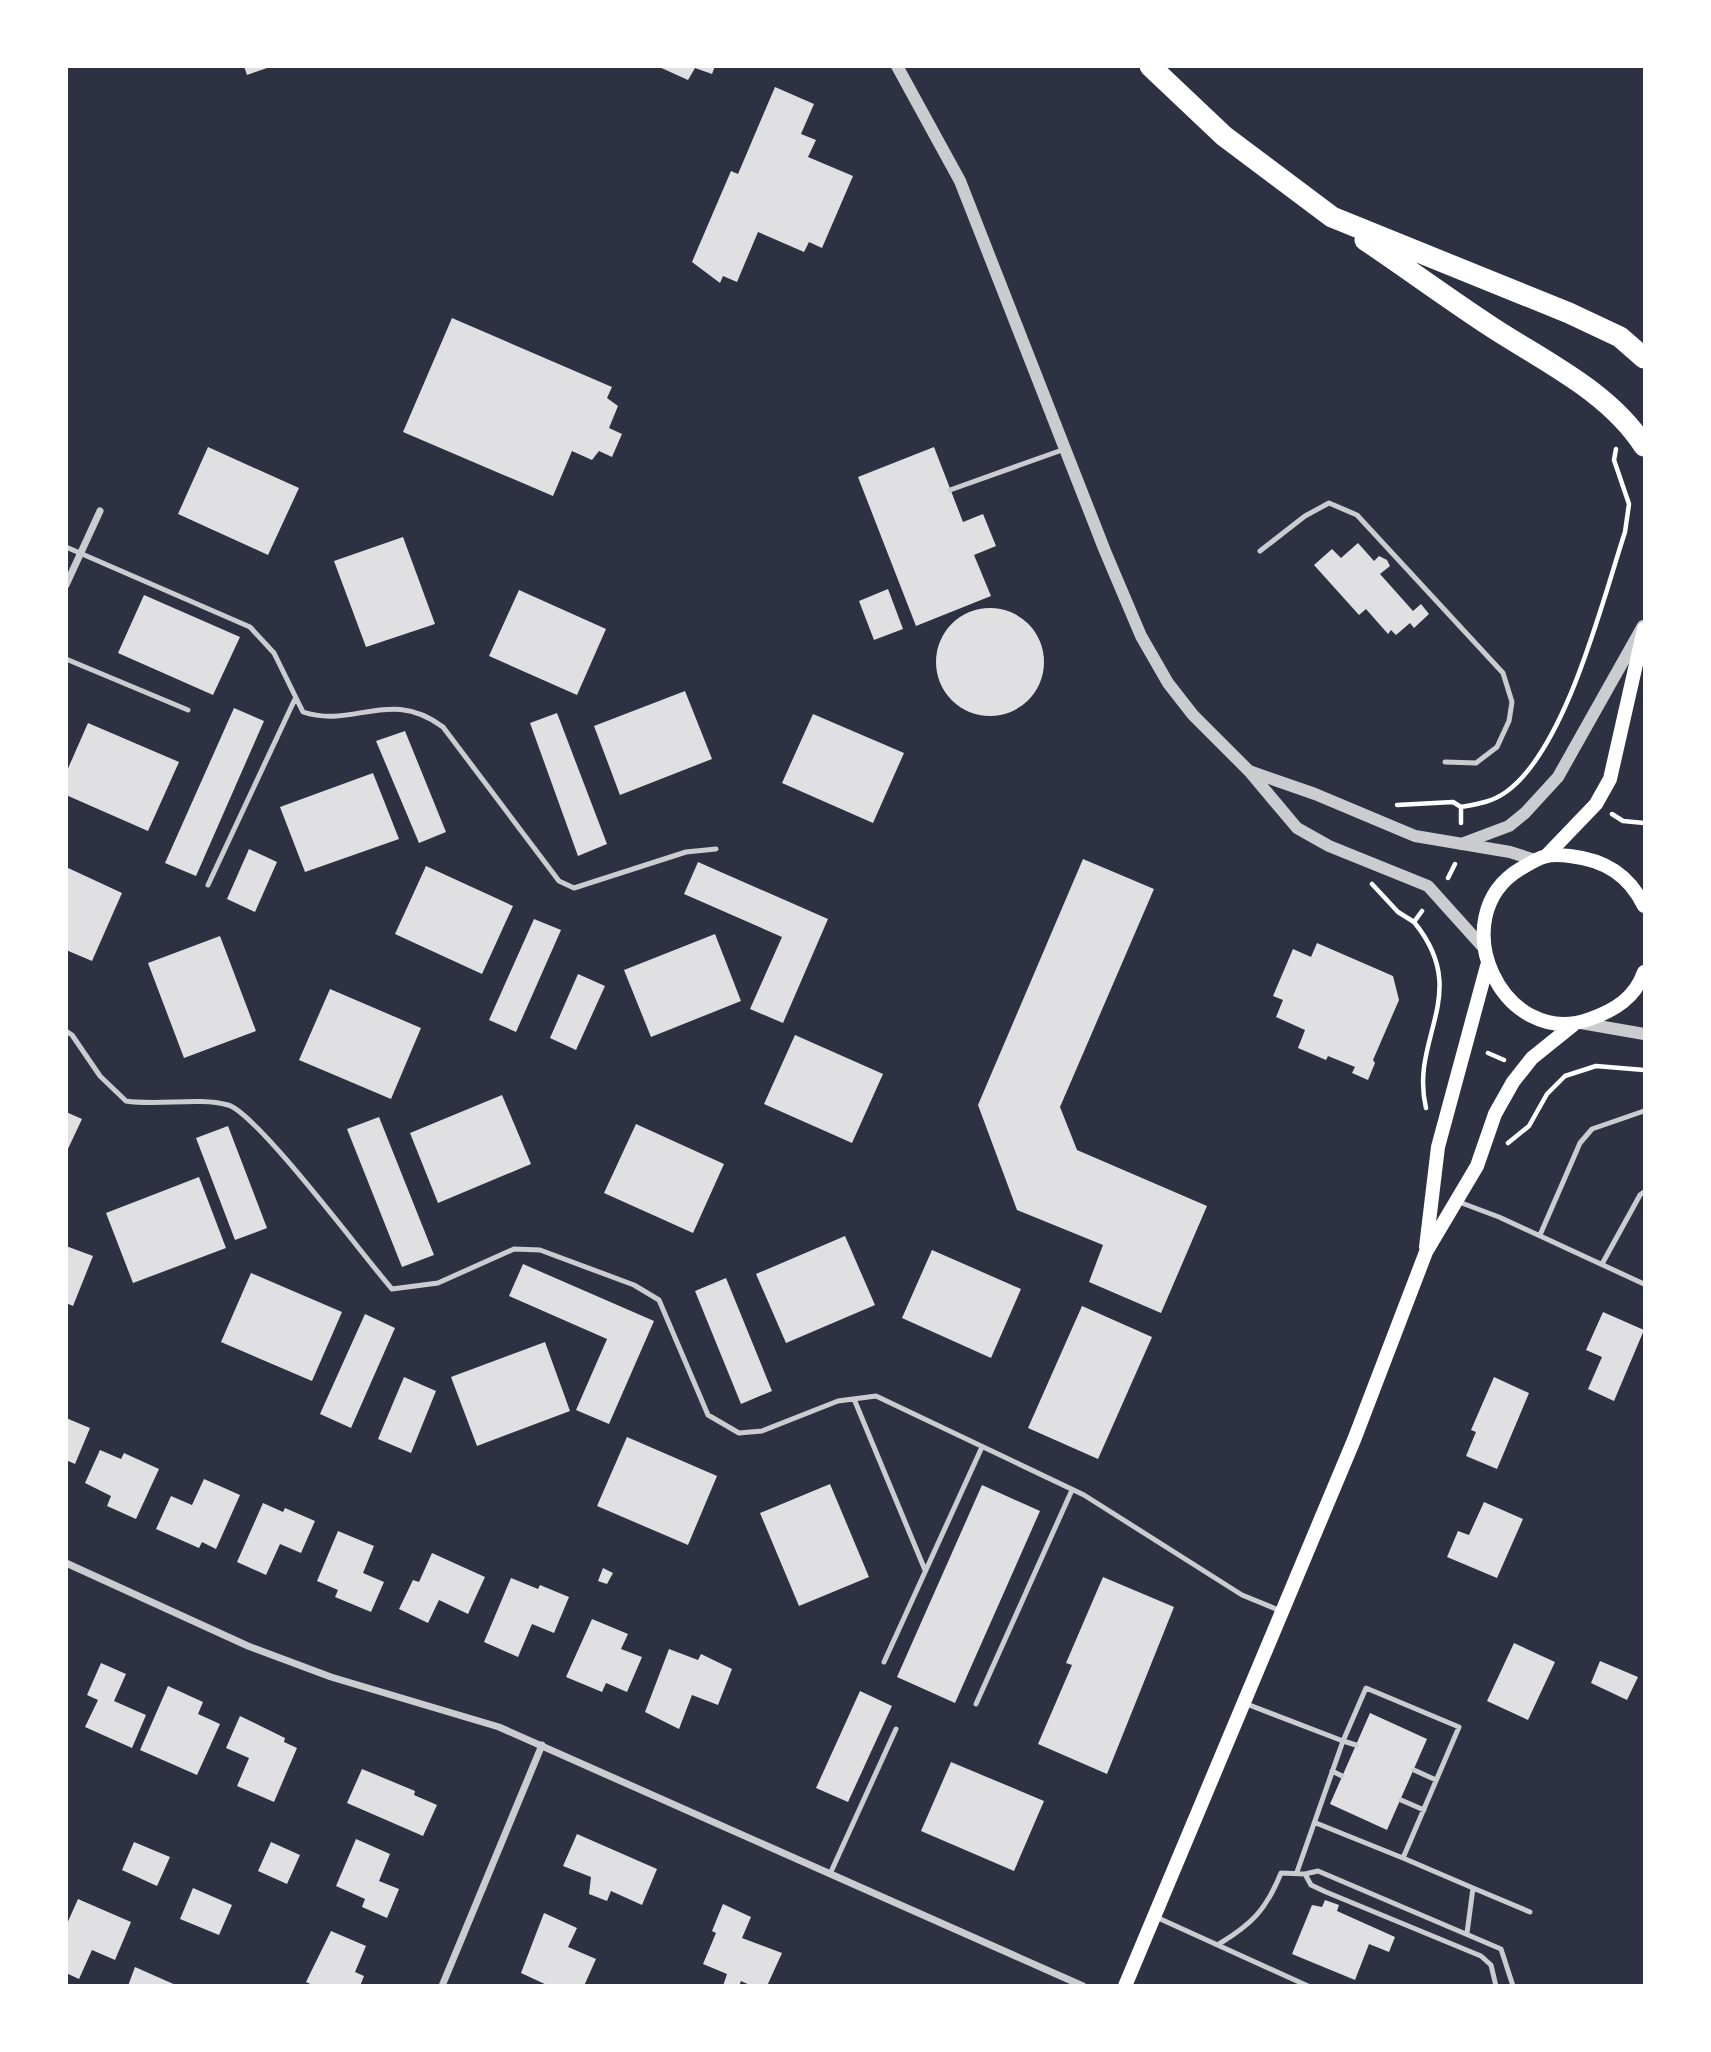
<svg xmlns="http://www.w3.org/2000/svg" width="1711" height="2052" font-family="'Space Grotesk',sans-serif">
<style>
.building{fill:#e0e0e3}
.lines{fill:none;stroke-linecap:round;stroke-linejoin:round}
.path{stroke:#fff;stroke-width:4.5}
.service{stroke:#caccd0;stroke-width:5}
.minor{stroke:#caccd0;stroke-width:7}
.tertiary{stroke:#caccd0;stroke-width:12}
.secondary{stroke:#fff;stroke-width:14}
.motorway{stroke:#fff;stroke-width:21}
</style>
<rect width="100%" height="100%" fill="#2d3142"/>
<path class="building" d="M 244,66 L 270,66 L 270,67 L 247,75 Z
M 657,66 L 715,66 L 712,74 L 695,68 L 688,80 Z
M 775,87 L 814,104 L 801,134 L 816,140 L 808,157 L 853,176 L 822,248 L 809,242 L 804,252 L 758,232 L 737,282 L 723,276 L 720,283 L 692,262 L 731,171 L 738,174 Z
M 452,318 L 612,387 L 607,398 L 618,406 L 609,428 L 622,434 L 612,457 L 599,451 L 592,460 L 572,451 L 553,496 L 403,432 Z
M 208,447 L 299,488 L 268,555 L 178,514 Z
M 934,447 L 963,522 L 983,514 L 996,546 L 974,555 L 991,596 L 916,626 L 858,477 Z
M 403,537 L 435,624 L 366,647 L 334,561 Z
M 1358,543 L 1374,561 L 1379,556 L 1387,560 L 1390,566 L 1380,574 L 1413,611 L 1421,604 L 1429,614 L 1414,628 L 1410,623 L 1396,635 L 1391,630 L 1388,634 L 1366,609 L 1359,615 L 1314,565 L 1332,549 L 1341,558 Z
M 888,589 L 903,629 L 874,640 L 859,601 Z
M 519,590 L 606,629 L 577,695 L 489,656 Z
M 144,595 L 240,637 L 213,695 L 118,653 Z
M936 662a54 54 0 1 1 108 0a54 54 0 1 1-108 0Z
M 685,691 L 712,759 L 620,795 L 594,726 Z
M 234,708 L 264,721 L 196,876 L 165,863 Z
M 557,713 L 607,844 L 578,856 L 530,723 Z
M 813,714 L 904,753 L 873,823 L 782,783 Z
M 88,723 L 179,762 L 148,831 L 66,795 L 66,773 Z
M 405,731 L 446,832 L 419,843 L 376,741 Z
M 373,773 L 399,839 L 305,872 L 280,807 Z
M 249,849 L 277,862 L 255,912 L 227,899 Z
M 1083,859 L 1154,889 L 1060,1107 L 1077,1150 L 1207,1206 L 1161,1313 L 1089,1282 L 1103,1245 L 1017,1210 L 978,1105 Z
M 698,862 L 828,919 L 783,1023 L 750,1009 L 782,937 L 684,894 Z
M 426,866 L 513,906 L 482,974 L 395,934 Z
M 66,867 L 122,893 L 92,961 L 66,950 Z
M 534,919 L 561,930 L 516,1032 L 489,1020 Z
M 715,934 L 741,1001 L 651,1037 L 624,970 Z
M 220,936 L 256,1031 L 184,1058 L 148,963 Z
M 1317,943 L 1393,976 L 1399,1000 L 1373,1060 L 1375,1063 L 1368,1080 L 1352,1073 L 1355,1067 L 1328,1056 L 1326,1060 L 1298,1048 L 1305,1030 L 1276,1017 L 1283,1000 L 1273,996 L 1293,949 L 1311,957 Z
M 578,974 L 605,986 L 576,1050 L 550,1038 Z
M 330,989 L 421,1028 L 391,1099 L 299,1060 Z
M 795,1035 L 883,1074 L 852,1143 L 764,1104 Z
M 502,1095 L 531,1164 L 438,1203 L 410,1133 Z
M 66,1112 L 82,1119 L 66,1153 Z
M 379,1117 L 434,1255 L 402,1267 L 347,1129 Z
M 636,1124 L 724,1164 L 693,1233 L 604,1193 Z
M 228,1126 L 267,1228 L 235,1240 L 196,1138 Z
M 199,1177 L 226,1248 L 133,1283 L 106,1213 Z
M 845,1236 L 875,1305 L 786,1343 L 756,1274 Z
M 66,1246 L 93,1256 L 73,1306 L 66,1303 Z
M 932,1250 L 1021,1289 L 991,1358 L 902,1318 Z
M 523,1264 L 654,1321 L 609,1424 L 576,1410 L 607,1339 L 509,1296 Z
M 251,1273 L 342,1312 L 312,1381 L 221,1342 Z
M 726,1278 L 772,1391 L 741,1404 L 695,1291 Z
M 1082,1306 L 1152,1337 L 1098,1459 L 1028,1428 Z
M 1603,1312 L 1644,1330 L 1614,1401 L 1588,1389 L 1602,1357 L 1586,1350 Z
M 365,1314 L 395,1328 L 351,1428 L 320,1414 Z
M 545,1342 L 570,1411 L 477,1446 L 451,1377 Z
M 404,1377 L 436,1391 L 411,1453 L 378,1439 Z
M 1494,1377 L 1529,1393 L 1497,1469 L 1466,1456 L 1476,1432 L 1471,1430 Z
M 66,1418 L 90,1428 L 75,1464 L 66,1460 Z
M 627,1437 L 717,1476 L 688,1545 L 597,1506 Z
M 100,1450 L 121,1459 L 124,1453 L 159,1469 L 136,1519 L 107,1506 L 111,1496 L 85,1483 Z
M 204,1479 L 240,1495 L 216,1549 L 202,1542 L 199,1548 L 156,1529 L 171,1496 L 192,1505 Z
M 830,1484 L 869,1577 L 799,1606 L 760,1513 Z
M 982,1485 L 1040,1511 L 955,1703 L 897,1677 Z
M 1484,1502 L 1523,1519 L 1497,1578 L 1447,1557 L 1458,1531 L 1469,1535 Z
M 263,1503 L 283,1512 L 285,1508 L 315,1521 L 301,1553 L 280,1544 L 266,1575 L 237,1562 Z
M 338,1531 L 374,1546 L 363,1573 L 384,1582 L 371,1612 L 335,1597 L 338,1590 L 317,1581 Z
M 432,1553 L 485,1577 L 468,1614 L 439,1600 L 428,1623 L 399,1609 L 413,1580 L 419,1582 Z
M 603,1568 L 613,1573 L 607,1584 L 598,1581 Z
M 1103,1577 L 1174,1607 L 1107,1774 L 1038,1744 L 1072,1665 L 1066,1663 Z
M 511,1578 L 538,1589 L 540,1585 L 569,1597 L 554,1633 L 532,1624 L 518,1657 L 484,1642 Z
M 592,1619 L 628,1634 L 621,1649 L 642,1657 L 627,1692 L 606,1683 L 602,1692 L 566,1677 Z
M 1514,1643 L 1555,1662 L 1528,1720 L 1487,1701 Z
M 669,1649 L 698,1660 L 701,1654 L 732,1669 L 718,1705 L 692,1695 L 679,1729 L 645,1712 Z
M 1600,1661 L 1638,1677 L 1627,1700 L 1591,1683 Z
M 101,1663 L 126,1674 L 114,1701 L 146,1715 L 132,1748 L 85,1727 L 98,1700 L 87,1695 Z
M 168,1686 L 203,1702 L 198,1714 L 220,1724 L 197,1775 L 140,1750 Z
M 860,1691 L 892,1706 L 848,1802 L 816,1788 Z
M 1370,1713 L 1427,1739 L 1387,1830 L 1330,1804 Z
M 240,1716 L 285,1738 L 284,1742 L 297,1748 L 274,1802 L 237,1786 L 249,1758 L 226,1748 Z
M 951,1762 L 1044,1801 L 1014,1871 L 921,1831 Z
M 362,1769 L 415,1791 L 414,1795 L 437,1805 L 423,1836 L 347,1803 Z
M 577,1834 L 657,1869 L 642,1905 L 611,1891 L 607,1901 L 589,1894 L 591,1877 L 563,1866 Z
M 356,1839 L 390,1854 L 379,1881 L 399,1889 L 387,1918 L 362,1907 L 365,1899 L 336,1886 Z
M 134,1842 L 170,1857 L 157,1886 L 122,1870 Z
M 271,1842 L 300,1855 L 287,1884 L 258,1871 Z
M 193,1888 L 232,1905 L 219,1935 L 180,1919 Z
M 78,1899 L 131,1922 L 115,1960 L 92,1950 L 79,1979 L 66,1973 L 66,1926 Z
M 1325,1900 L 1339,1905 L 1337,1911 L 1395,1937 L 1389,1952 L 1369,1944 L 1355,1980 L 1292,1954 L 1312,1905 L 1322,1907 Z
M 723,1904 L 751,1917 L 742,1938 L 782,1953 L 767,1986 L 752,1986 L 741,1981 L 739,1986 L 723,1986 L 727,1974 L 703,1964 L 716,1933 L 712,1931 Z
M 544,1913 L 577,1928 L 568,1947 L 596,1959 L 584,1986 L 549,1986 L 521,1973 Z
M 331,1931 L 366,1946 L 355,1972 L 364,1976 L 360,1986 L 315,1986 L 306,1982 Z
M 135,1967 L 178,1986 L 128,1986 Z"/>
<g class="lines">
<path class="path" d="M 1397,805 L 1453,802 L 1461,807
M 1612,814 L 1623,821 L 1644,823
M 1461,823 L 1461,807 C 1478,804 1492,802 1506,792 C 1566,749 1602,602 1625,532 L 1629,504 L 1614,460 L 1616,449
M 1448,878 L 1455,864
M 1372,884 L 1398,912 L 1414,922
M 1422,911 L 1414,922 C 1473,994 1409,1037 1426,1108
M 1488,1053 L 1504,1060
M 1508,1143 L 1529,1126 L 1547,1094 L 1565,1076 L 1596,1066 L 1644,1070"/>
<path class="service" d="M 950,490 L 1065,449
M 66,547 L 250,627 L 274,653 L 303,712 C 354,729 390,687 443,727 L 559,881 L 574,888 L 686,852 L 716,849
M 1260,551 L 1305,516 L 1329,503 L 1357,515 L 1503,673 L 1512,702 L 1509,721 L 1497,747 L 1476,763 L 1445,762
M 66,659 L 188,710
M 208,885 L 295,699
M 66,1031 L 72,1035 L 100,1076 L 126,1101 C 158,1106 198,1097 228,1105 C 257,1113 364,1257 392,1289 L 438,1283 L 514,1249 L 540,1250 L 634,1285 L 659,1300 L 708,1415 L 739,1433 L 762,1431 L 838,1401 L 876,1396 L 1084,1495 L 1242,1595 L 1281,1611
M 1459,1202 L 1499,1217 L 1644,1284
M 1540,1235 L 1580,1143 L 1592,1129 L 1644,1111
M 1602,1264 L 1640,1195 L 1644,1192
M 854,1399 L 925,1570
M 884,1662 L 982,1447
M 1244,1703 L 1343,1741 L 1297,1872
M 976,1704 L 1072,1490
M 1414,1770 L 1436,1780
M 1332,1771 L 1342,1776
M 1401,1800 L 1424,1810
M 1316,1823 L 1403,1858 L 1459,1727 L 1366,1688 L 1343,1741 L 1356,1745
M 1403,1858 L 1473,1888 L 1467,1933
M 830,1874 L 896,1729
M 1305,1874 L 1311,1885 L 1326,1892 L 1481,1956 L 1491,1965 L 1496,1986
M 1473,1888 L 1530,1912
M 1156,1917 L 1308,1986
M 1219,1944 C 1252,1924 1266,1910 1281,1873 L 1305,1874 L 1318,1871 L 1501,1949 L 1513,1986"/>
<path class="minor" d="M 66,585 L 100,511
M 66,1563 L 248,1646 L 331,1677 L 499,1727 L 1083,1986
M 442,1986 L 542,1745"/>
<path class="tertiary" d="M 897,66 L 960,181 L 1105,551 L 1141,636 L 1168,683 L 1193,715 L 1249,771 L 1297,828 L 1329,846 L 1428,886 L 1482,946
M 1249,771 L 1315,794 L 1415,836 L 1510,852 L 1535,860
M 1461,844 L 1509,826 L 1525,813 L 1558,777 L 1643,626
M 1581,1023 L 1644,1034"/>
<path class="secondary" d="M 1548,854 L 1596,804 L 1610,779 L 1644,629
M 1644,906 C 1629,875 1605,860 1570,856 C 1546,853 1540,857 1520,869 C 1441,917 1503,1051 1590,1019 C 1615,1010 1635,998 1644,972
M 1426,1247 L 1438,1147 L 1487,966
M 1125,1986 L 1354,1440 L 1426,1252 L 1477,1166 L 1495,1114 L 1513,1082 L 1532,1058 L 1573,1025"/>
<path class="motorway" d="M 1150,66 L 1224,136 L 1332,217 L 1569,313 L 1620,337 L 1644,358
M 1365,240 C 1408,269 1450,300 1493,328 C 1547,363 1609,392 1644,446"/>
</g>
<rect width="1711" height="2052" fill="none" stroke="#ffffff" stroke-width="136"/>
</svg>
